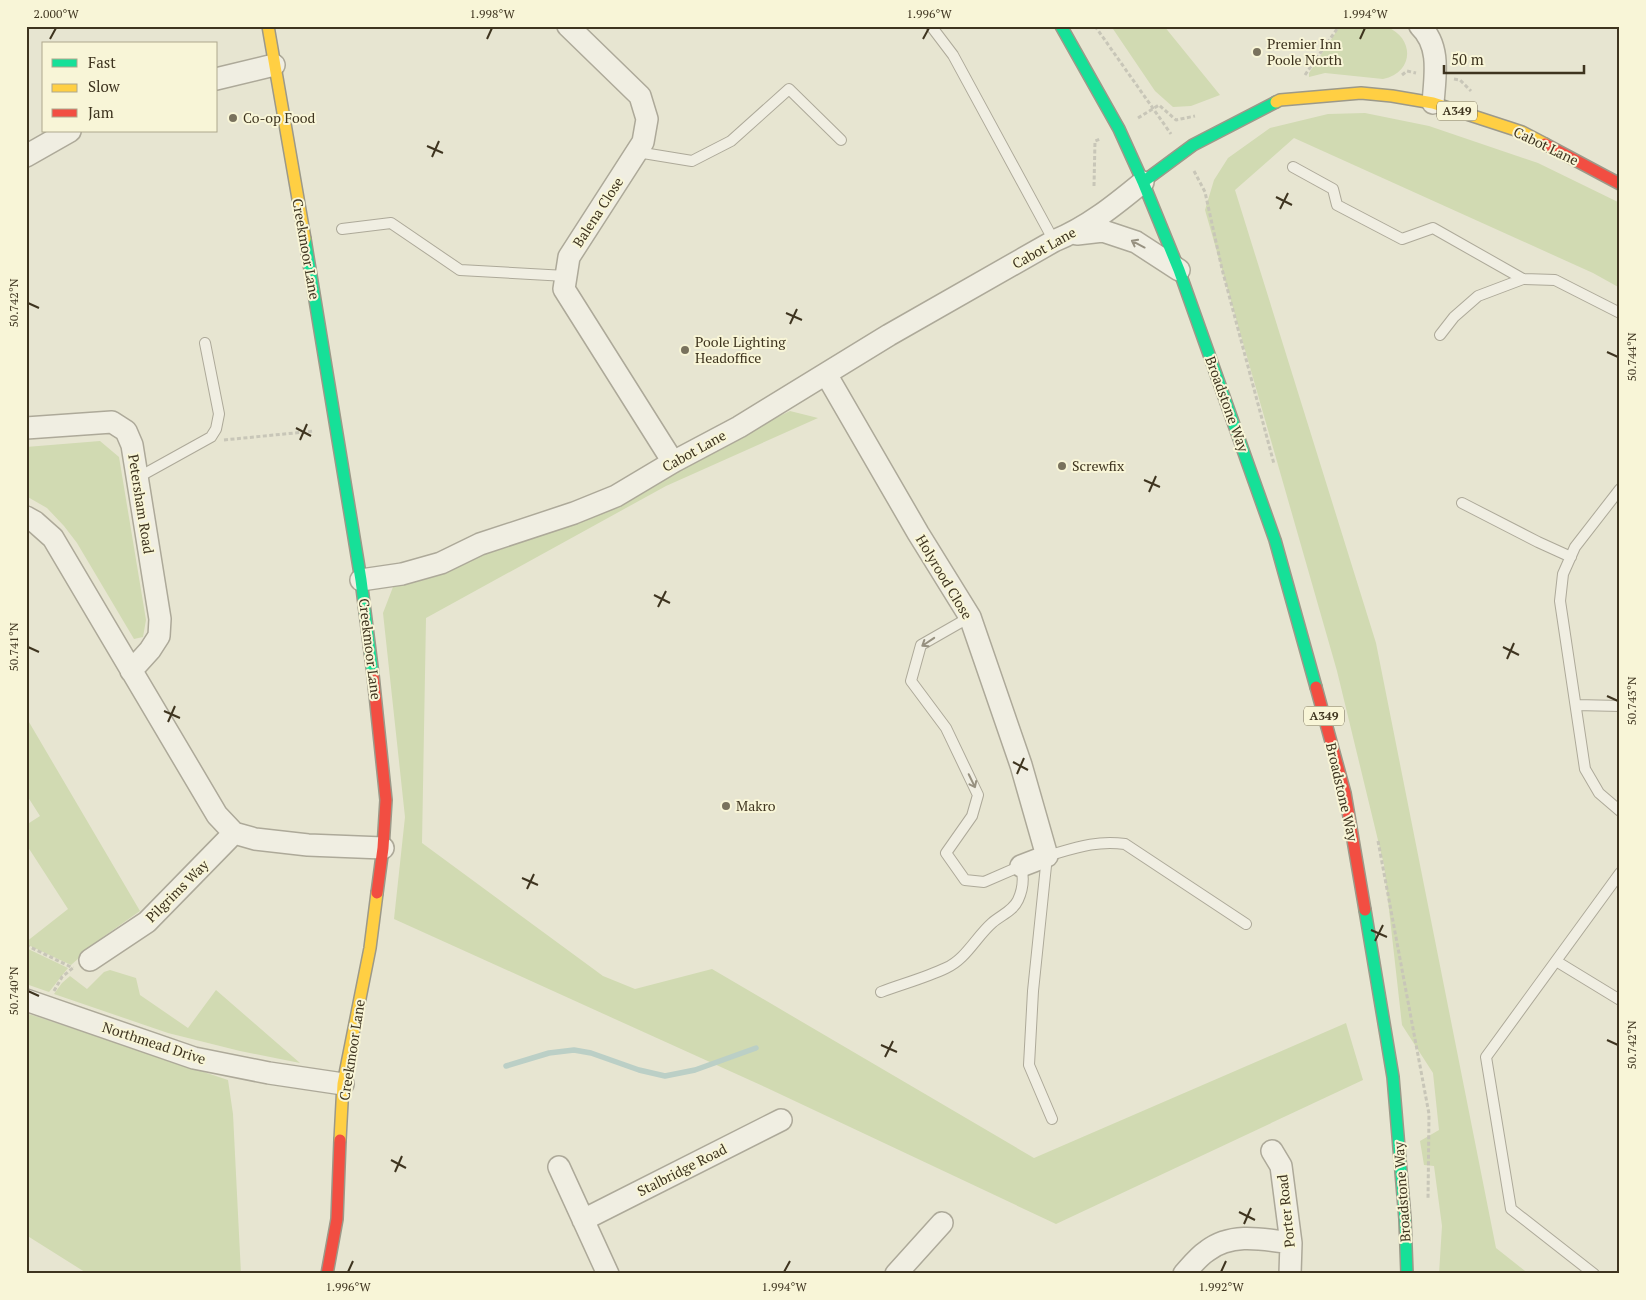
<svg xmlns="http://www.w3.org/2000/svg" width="1646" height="1300" font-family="'PT Serif',serif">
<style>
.green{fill:#d1dab2}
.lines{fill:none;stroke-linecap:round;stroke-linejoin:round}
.stream{stroke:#bbcfc6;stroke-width:5.5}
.lane-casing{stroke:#ada999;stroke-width:12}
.street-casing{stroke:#ada999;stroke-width:24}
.fast-casing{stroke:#9c9989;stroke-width:14}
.slow-casing{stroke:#9c9989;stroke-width:14}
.jam-casing{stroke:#9c9989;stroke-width:14}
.path{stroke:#c8c6b8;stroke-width:3;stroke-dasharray:4 2.5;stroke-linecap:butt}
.lane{stroke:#f0eee2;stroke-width:10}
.street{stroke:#f0eee2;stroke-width:21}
.fast{stroke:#16e098;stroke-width:11}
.slow{stroke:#ffcf43;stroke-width:11}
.jam{stroke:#f24e42;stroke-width:11}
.oneway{stroke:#979180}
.ticks{fill:none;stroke:#3e341f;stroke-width:2}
.poi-dot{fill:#79725d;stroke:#f8f5d7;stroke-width:2}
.labels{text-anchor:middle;stroke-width:4;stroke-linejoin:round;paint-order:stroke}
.shield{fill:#f8f5d7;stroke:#766e56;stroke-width:1}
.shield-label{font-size:12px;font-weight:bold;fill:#3e341f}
.poi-label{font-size:14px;fill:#3e341f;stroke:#f8f5d7;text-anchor:start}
.street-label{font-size:14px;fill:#3e341f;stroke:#f8f5d7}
.neatline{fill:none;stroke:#3e341f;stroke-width:2}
.ticks-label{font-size:12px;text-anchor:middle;fill:#3e341f}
</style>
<rect width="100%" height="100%" fill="#e7e5d1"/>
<path class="green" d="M 1111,26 L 1164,26 L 1220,95 L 1191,106 L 1173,107 L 1155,91 Z
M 1340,26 C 1350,26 1380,24 1387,27 C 1415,38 1414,73 1383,79 L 1325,73 L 1309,77 L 1309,73 Z
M 1365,113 L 1429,126 L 1538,163 L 1620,203 L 1620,288 L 1593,273 L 1294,138 L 1235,190 L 1376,643 L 1496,1248 L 1529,1274 L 1439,1274 L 1442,1226 L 1434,1166 L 1424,1165 L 1420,1141 L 1439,1130 L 1433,1073 L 1402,1025 L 1384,865 L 1337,671 L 1205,210 L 1214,180 L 1228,158 L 1270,128 L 1328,114 Z
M 790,411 L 818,418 L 666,486 L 426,618 L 422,843 L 603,976 L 635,989 L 712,969 L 1034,1158 L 1346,1023 L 1363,1080 L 1056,1224 L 765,1087 L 394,919 L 405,817 L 383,613 L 393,587 L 600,513 L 676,466 Z
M 100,441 L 119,457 L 146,620 L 143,637 L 134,639 L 77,543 L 64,526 L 47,508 L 26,496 L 26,447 Z
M 26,717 L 140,911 L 103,937 L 71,965 L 26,944 L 26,942 L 68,909 L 26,844 L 26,825 L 40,816 L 26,794 L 26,759 L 29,758 L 26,747 Z
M 26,948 L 68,968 L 49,992 L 26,984 Z
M 110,970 L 136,978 L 140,995 L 188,1028 L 216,990 L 300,1063 L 240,1051 L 168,1033 L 54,994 L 62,983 L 70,976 L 87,989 L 104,972 Z
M 26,1013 L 228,1080 L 233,1114 L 241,1274 L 88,1274 L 26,1235 Z"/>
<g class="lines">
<path class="stream" d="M 506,1066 L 549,1053 L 574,1050 L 591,1053 L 639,1070 L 665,1076 L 695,1070 L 756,1048"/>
<defs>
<path id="lane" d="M 931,26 L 953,55 L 1054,241
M 637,152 L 692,161 L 731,141 L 789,89 L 841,140
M 1293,167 L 1333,189 L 1337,205 L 1402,239 L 1433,228 L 1523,279 L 1555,280 L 1620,313
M 342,229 L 391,223 L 460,270 L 566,276
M 1440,335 L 1454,317 L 1478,296 L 1523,279
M 137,478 L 211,437 L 216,429 L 219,414 L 205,343
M 1620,489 L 1575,547 L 1563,574 L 1560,601 L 1585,769 L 1599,793 L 1620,811
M 1462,503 L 1538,542 L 1571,557
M 1576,705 L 1620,706
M 1556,961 L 1620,1000
M 881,992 C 902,984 925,978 946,968 C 966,959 976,937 992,923 C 1001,915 1013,911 1018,900 C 1023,889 1024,877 1021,866 L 984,882 L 965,880 L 946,853 L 972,816 L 978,795 L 946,728 L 911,681 L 921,645 L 970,617
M 1052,1119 L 1029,1065 L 1033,991 L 1047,856 C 1075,848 1096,840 1125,844 L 1246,924
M 1594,1274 L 1511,1209 L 1486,1057 L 1620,873"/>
<path id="street" d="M 568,26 L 640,96 L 647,119 L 643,142 L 569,257 L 564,289 L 673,462
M 1420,26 C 1441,46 1435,76 1433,103
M 216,79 L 274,65
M 26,156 L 70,131
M 1077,234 L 1103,231 L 1136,242 L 1179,270
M 826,374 L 918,533 L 970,617 L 1021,765 L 1047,856 L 1021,866
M 26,428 L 112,422 L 126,431 L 132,445 L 160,619 L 159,636 L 150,650 L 131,671
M 26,517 L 35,522 L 53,538 L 217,815 L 234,833 L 255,839 L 308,845 L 383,848
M 361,580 L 402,574 L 441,563 L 480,544 L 574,513 L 616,496 L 673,462 L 739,427 L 889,335 L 1054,241 C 1088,227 1115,205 1143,182
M 90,960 L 147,922 L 234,833
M 26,1000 L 194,1058 L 269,1073 L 343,1084
M 1272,1151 L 1281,1166 L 1291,1243 L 1290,1274
M 559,1167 L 608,1274
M 583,1220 L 781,1120
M 896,1274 L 942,1223
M 1184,1274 C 1191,1266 1198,1257 1207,1251 C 1231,1232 1263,1239 1291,1243"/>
<path id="fast" d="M 1061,26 L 1119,129 L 1143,182
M 1276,102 L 1193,145 L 1143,182 L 1179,270 L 1275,540 L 1316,687
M 305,239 L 361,580 L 373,675
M 1365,910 L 1393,1077 L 1405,1219 L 1407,1274"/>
<path id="slow" d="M 268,26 L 305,239
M 1276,102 L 1280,100 L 1361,93 L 1392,96 L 1433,103 L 1522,132 L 1545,144
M 340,1140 L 343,1084 L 370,948 L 377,893"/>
<path id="jam" d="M 1545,144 L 1620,184
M 373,675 L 386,800 L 383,848 L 377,893
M 1316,687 L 1345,793 L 1365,910
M 327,1274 L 337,1219 L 340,1140"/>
</defs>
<use href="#lane" class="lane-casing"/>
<use href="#street" class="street-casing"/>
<use href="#fast" class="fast-casing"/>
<use href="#slow" class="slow-casing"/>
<use href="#jam" class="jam-casing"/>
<path class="path" d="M 1095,26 L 1171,134
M 1305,75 L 1339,26
M 1402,75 L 1407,71 L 1416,73
M 1454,79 L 1460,80 L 1471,91
M 1138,118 L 1159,105 L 1176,120 L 1195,116
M 1194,171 L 1205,192 L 1222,269 L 1274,464
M 1094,186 L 1095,141 L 1100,139
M 224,440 L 314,431
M 1378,841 L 1429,1114 L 1428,1200
M 26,945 L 73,968
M 54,991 L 62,977 L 74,967"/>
<use href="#lane" class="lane"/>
<use href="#street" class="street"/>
<use href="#fast" class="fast"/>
<use href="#slow" class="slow"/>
<use href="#jam" class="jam"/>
</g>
<defs><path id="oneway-shaft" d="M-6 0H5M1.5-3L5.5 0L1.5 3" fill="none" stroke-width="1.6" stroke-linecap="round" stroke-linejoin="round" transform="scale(1.25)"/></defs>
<g class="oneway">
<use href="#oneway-shaft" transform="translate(1138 244) rotate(-152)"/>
<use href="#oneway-shaft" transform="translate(928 642) rotate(146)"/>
<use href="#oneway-shaft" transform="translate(972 781) rotate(64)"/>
</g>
<path class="ticks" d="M 50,39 L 56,28M 487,39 L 492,28M 923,39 L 929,28M 1360,39 L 1365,28M 427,146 L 443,153M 432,157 L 439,141M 1276,197 L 1292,205M 1280,209 L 1288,193M 28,303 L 39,308M 786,313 L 802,320M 790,324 L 797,309M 1607,352 L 1618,357M 296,428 L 311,436M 300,440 L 307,424M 1144,480 L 1160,487M 1149,492 L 1156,476M 654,595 L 670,603M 658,607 L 666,591M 28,647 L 39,652M 1503,647 L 1519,655M 1507,659 L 1514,643M 1607,696 L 1618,701M 164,711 L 180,718M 168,722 L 175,706M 1013,762 L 1028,770M 1017,774 L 1024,758M 522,878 L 538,885M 527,889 L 534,874M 1371,930 L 1387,937M 1375,941 L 1383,925M 28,991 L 39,996M 1607,1040 L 1618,1045M 881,1045 L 897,1052M 885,1057 L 893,1041M 391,1160 L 406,1168M 395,1172 L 402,1156M 1239,1212 L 1255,1220M 1244,1224 L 1251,1208M 348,1272 L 353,1261M 784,1272 L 790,1261M 1221,1272 L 1226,1261"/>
<g class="poi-dot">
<circle cx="1257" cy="52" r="5"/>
<circle cx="233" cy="118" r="5"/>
<circle cx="685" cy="350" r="5"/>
<circle cx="1062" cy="466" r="5"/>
<circle cx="726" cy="806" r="5"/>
</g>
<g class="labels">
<g class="shield">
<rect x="1437" y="101.5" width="40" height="19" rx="4"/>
<rect x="1304" y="706.5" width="40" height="19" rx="4"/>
</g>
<g class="shield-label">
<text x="1457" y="115">A349</text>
<text x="1324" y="720">A349</text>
</g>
<g class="poi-label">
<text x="1267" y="49">Premier Inn<tspan x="1267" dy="16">Poole North</tspan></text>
<text x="243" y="123">Co-op Food</text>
<text x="695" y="347">Poole Lighting<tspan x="695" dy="16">Headoffice</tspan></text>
<text x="1072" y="471">Screwfix</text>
<text x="736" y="811">Makro</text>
</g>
<g class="street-label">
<text transform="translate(1546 146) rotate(26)" y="5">Cabot Lane</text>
<text transform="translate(598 212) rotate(-57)" y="5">Balena Close</text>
<text transform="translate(1044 248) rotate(-29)" y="5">Cabot Lane</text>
<text transform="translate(306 249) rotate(80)" y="5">Creekmoor Lane</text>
<text transform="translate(1227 404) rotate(70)" y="5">Broadstone Way</text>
<text transform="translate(694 451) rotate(-29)" y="5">Cabot Lane</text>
<text transform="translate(141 504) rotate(81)" y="5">Petersham Road</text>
<text transform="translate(944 577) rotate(59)" y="5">Holyrood Close</text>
<text transform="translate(370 649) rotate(83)" y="5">Creekmoor Lane</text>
<text transform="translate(1342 792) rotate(77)" y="5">Broadstone Way</text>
<text transform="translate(177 891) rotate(-45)" y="5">Pilgrims Way</text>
<text transform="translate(154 1043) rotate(18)" y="5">Northmead Drive</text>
<text transform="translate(352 1050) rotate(-81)" y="5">Creekmoor Lane</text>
<text transform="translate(682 1170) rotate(-27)" y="5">Stalbridge Road</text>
<text transform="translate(1402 1192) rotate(-94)" y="5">Broadstone Way</text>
<text transform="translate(1286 1211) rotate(-96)" y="5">Porter Road</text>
</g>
</g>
<rect width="1646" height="1300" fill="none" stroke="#f8f5d7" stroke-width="55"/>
<rect x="42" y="42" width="175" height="90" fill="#f8f5d7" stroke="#aea88d"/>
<rect x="52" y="59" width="25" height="8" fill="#16e098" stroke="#aea88d"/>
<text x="88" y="68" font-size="15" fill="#3e341f">Fast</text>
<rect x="52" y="84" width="25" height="8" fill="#ffcf43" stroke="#aea88d"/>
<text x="88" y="92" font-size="15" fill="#3e341f">Slow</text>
<rect x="52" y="109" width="25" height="8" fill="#f24e42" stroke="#aea88d"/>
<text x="88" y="118" font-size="15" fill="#3e341f">Jam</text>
<path d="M1444 65v8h140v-8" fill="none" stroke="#3e341f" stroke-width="2.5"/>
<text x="1451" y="65" font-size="15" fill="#3e341f" stroke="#f8f5d7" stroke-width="4" paint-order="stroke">50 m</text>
<rect x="28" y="28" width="1590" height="1244" class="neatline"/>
<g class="ticks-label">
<text x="56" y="18">2.000°W</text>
<text x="492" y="18">1.998°W</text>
<text x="929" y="18">1.996°W</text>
<text x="1365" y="18">1.994°W</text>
<text transform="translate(14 303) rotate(-90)" y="4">50.742°N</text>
<text transform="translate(1632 357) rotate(-90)" y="4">50.744°N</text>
<text transform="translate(14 647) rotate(-90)" y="4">50.741°N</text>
<text transform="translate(1632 701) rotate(-90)" y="4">50.743°N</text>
<text transform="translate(14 991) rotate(-90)" y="4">50.740°N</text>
<text transform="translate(1632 1045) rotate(-90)" y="4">50.742°N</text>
<text x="348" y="1291">1.996°W</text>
<text x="784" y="1291">1.994°W</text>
<text x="1221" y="1291">1.992°W</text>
</g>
</svg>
